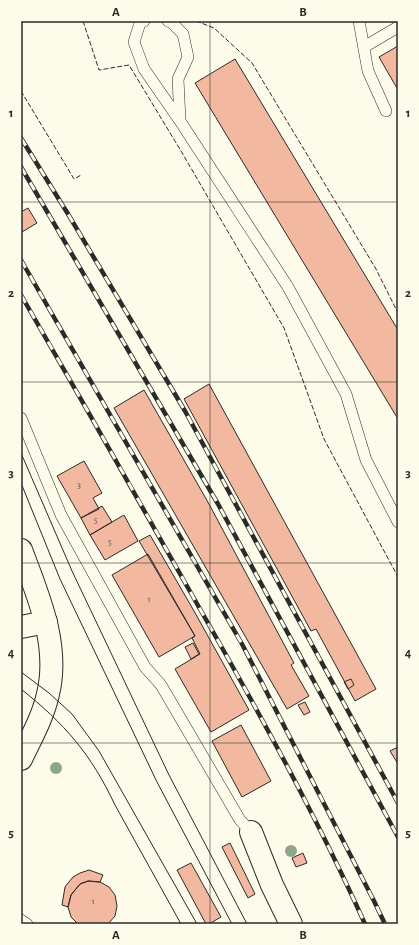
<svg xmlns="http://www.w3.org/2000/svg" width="419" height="945" font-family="'Alegreya Sans',sans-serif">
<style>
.building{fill:#f2b8a0;stroke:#2b2b2b}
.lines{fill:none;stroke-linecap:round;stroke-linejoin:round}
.service-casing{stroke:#2b2b2b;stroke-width:12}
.minor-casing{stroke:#2b2b2b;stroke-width:24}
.tertiary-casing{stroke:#2b2b2b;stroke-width:24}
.service{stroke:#fdfbea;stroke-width:11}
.minor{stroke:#fdfbea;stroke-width:22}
.tertiary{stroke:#fdfbea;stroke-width:22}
.tram{stroke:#2b2b2b;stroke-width:1}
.rail-casing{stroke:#2b2b2b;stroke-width:4.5}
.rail{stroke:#fdfbea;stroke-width:3;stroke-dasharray:9;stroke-linecap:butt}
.fence{stroke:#2b2b2b;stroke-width:1;stroke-dasharray:5 2;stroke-linecap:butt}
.tree{fill:#8ea78a}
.grid{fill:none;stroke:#2b2b2b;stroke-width:1;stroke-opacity:0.55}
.labels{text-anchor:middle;stroke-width:3;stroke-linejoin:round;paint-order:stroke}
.number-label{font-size:9px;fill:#5d4e48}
.neatline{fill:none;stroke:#2b2b2b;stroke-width:1.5}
.grid-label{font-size:13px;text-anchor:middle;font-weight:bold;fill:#2b2b2b}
</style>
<rect width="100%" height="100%" fill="#fdfbea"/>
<path class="building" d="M 398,46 L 398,90 L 379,57 Z
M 235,59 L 398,330 L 398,419 L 195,83 Z
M 28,208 L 37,223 L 22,232 L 21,230 L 21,212 Z
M 209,384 L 376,689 L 355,701 L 316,629 L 311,631 L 184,399 Z
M 144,390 L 209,504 L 294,663 L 291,665 L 309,696 L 287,709 L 114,408 Z
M 84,461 L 102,493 L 93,498 L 99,509 L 81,518 L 57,476 Z
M 102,506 L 112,522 L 90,535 L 81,518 Z
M 124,515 L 138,541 L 105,560 L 90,535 Z
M 150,535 L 194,611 L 249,710 L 211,732 L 175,669 L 200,654 L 192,638 L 195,636 L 139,541 Z
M 148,554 L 195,636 L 159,657 L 112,575 Z
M 193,643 L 199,654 L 191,659 L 185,647 Z
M 351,679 L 354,685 L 348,689 L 344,682 Z
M 305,702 L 310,712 L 304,715 L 298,705 Z
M 241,725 L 271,781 L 242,797 L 212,741 Z
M 398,747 L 398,764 L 390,751 Z
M 230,843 L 255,894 L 248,898 L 222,847 Z
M 303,853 L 307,863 L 296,867 L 292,858 Z
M 191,863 L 221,917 L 209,924 L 206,924 L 177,870 Z
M 89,870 L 103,875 L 100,882 L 88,881 L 80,884 L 71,895 L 68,907 L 62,905 L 65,887 L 68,883 L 73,877 L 80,873 Z
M 88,881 L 100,882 L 109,887 L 115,895 L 117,906 L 115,916 L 108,924 L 78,924 L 71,917 L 68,907 L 71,895 L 80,884 Z"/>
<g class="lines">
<defs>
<path id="service" d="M 144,21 L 140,23 L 134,42 L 144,69 L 180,121 L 288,287 L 346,394 L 366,460 L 398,522
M 168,21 L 172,23 L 183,34 L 188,57 L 178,79 L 180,120
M 359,21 L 368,71 L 386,111
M 364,47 L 398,27
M 21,418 L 61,515 L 145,667 L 161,685 L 240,820 L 251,832
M 21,920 L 27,924"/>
<path id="minor" d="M 21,627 L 46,622
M 251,832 L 272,885 L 291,924"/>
<path id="tertiary" d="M 21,550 C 38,595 60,645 48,694 C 43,717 31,738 21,759"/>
</defs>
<use href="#service" class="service-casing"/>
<use href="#minor" class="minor-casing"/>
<use href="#tertiary" class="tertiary-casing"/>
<use href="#service" class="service"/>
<use href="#minor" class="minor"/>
<use href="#tertiary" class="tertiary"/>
<path class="tram" d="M 21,453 L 72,571 L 169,775 L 247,924
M 21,483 L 60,579 L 157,782 L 232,924
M 21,672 L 49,693 L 72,714 L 99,751 L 197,924
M 21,689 C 65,724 91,754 115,805 L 181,924"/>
<defs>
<path id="rail" d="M 21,138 L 68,214 L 185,411 L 398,803
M 21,167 L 218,504 L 398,837
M 21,260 L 242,644 L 374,901 L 385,924
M 21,295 C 80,397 138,499 196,602 C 256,707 315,813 365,924"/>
</defs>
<use href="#rail" class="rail-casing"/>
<use href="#rail" class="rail"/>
<path class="fence" d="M 83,21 L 99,70 L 129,65 L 181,151 L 284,328 L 324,439 L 398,577
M 196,21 L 214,28 L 252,63 L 376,269 L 398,313
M 21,91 L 74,179 L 81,175"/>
</g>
<g class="tree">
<circle cx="56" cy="768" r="6"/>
<circle cx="291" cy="851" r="6"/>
</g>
<path class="grid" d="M 210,21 L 210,924M 21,202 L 398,202M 21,382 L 398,382M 21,563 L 398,563M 21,743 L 398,743"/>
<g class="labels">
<g class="number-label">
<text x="79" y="488">3</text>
<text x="96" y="523">5</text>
<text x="110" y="545">5</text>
<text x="149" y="602">1</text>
<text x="93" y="904">1</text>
</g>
</g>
<rect width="419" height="945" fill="none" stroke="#fdfbea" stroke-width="44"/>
<rect x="22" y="22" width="375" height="901" class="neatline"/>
<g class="grid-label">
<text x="116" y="16">A</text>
<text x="303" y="16">B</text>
<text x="11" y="117">1</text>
<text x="408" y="117">1</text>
<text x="11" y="297">2</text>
<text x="408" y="297">2</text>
<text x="11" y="477">3</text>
<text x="408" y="477">3</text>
<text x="11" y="657">4</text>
<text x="408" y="657">4</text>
<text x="11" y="837">5</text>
<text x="408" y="837">5</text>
<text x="116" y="939">A</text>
<text x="303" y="939">B</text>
</g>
</svg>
